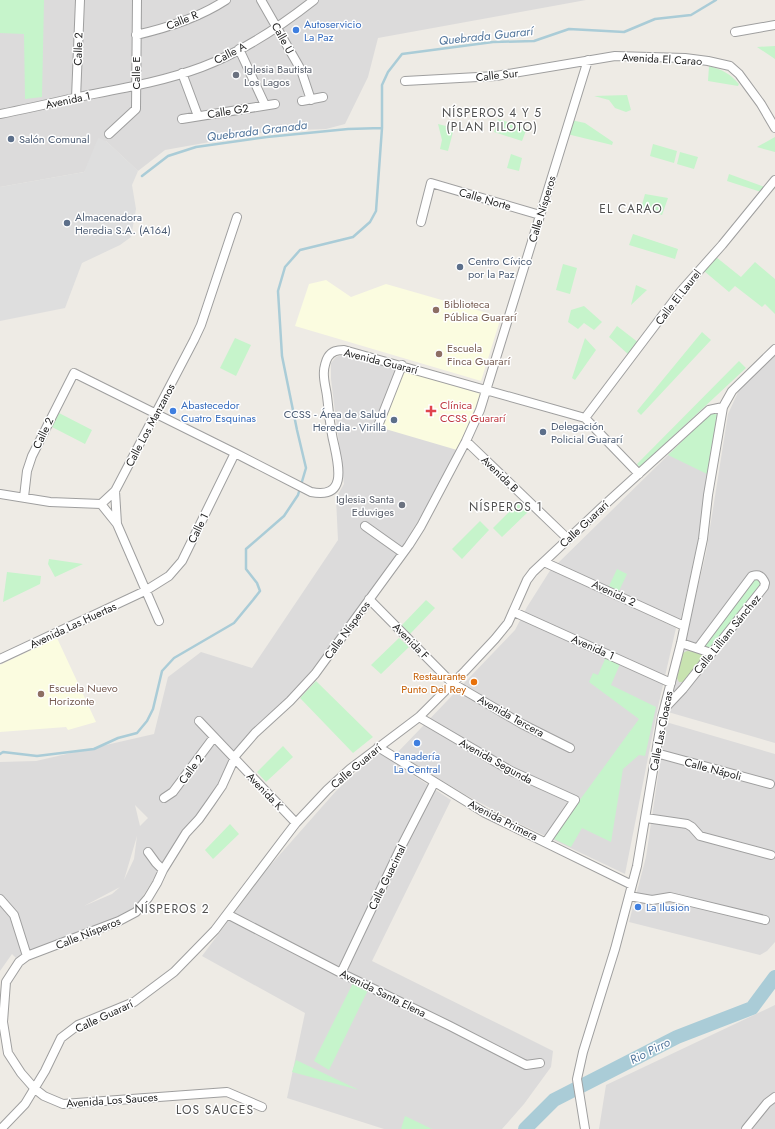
<svg xmlns="http://www.w3.org/2000/svg" width="775" height="1129" font-family="Jost,sans-serif">
<style>
.residential{fill:#dcdbdb;fill-rule:evenodd}
.education{fill:#fbfce0}
.grass{fill:#c8e3b0}
.park{fill:#c6f4cb}
.parking{fill:#dedede}
.lines{fill:none;stroke-linecap:round;stroke-linejoin:round}
.stream{stroke:#aaccd7;stroke-width:2.5}
.river{stroke:#aaccd7;stroke-width:14}
.minor-casing{stroke:#9f9f9f;stroke-width:10}
.minor{stroke:#fff;stroke-width:8}
.shop-dot{fill:#3f7fe0;stroke:#fff;stroke-width:1.5}
.worship-dot{fill:#6b7280;stroke:#fff;stroke-width:1.5}
.service-dot{fill:#5c6f8a;stroke:#fff;stroke-width:1.5}
.education-dot{fill:#8d6e63;stroke:#fff;stroke-width:1.5}
.health-dot{fill:#e0444e;stroke:#fff;stroke-width:1.5}
.food-dot{fill:#e8710a;stroke:#fff;stroke-width:1.5}
.labels{text-anchor:middle;stroke-width:3;stroke-linejoin:round;paint-order:stroke}
.street-label{font-size:11px;fill:#1e1e1e;stroke:#fff}
.shop-label{font-size:11px;fill:#366cbe;stroke:#fff;text-anchor:start}
.worship-label{font-size:11px;fill:#5b616d;stroke:#fff;text-anchor:start}
.service-label{font-size:11px;fill:#4e5e75;stroke:#fff;text-anchor:start}
.education-label{font-size:11px;fill:#785e54;stroke:#fff;text-anchor:start}
.health-label{font-size:11px;fill:#be3a42;stroke:#fff;text-anchor:start}
.food-label{font-size:11px;fill:#c56008;stroke:#fff;text-anchor:end}
.water-label{font-size:12px;font-style:italic;fill:#51759c;stroke:#fff}
.neighbourhood-label{font-size:12px;letter-spacing:1px;fill:#515151;stroke:#fff}
</style>
<rect width="100%" height="100%" fill="#eeebe5"/>
<path class="residential" d="M 0,0 L 586,0 L 378,38 L 368,77 L 345,124 L 326,129 L 272,131 L 165,150 L 138,171 L 106,141 L 84,172 L 0,187 Z
M 775,354 L 775,743 L 668,712 L 706,553 L 728,414 L 739,390 Z
M 342,355 L 350,356 L 404,371 L 457,450 L 432,498 L 394,560 L 311,671 L 285,701 L 240,743 L 228,764 L 209,801 L 182,833 L 138,904 L 129,913 L 18,960 L 12,954 L 0,971 L 0,762 L 36,761 L 154,734 L 168,677 L 201,652 L 252,668 L 338,540 L 336,498 L 344,484 L 331,379 L 331,363 L 336,357 ZM 135,805 L 148,818 L 140,826 ZM 137,836 L 134,859 L 124,880 ZM 120,887 L 112,894 L 84,906 Z
M 719,410 L 698,541 L 680,622 L 556,565 L 712,412 Z
M 551,569 L 676,628 L 658,707 L 625,874 L 514,821 L 464,794 L 397,753 L 515,630 L 527,607 Z
M 666,722 L 775,754 L 775,942 L 767,951 L 760,955 L 629,922 L 646,857 Z
M 378,752 L 451,800 L 372,961 L 553,1051 L 551,1067 L 524,1104 L 502,1129 L 384,1129 L 287,1098 L 305,1013 L 202,956 L 268,868 L 336,791 Z
M 775,1005 L 775,1129 L 599,1129 L 606,1085 Z"/>
<path class="education" d="M 326,280 L 351,297 L 386,284 L 501,317 L 481,381 L 295,326 L 309,284 Z
M 404,371 L 481,394 L 457,450 L 382,428 Z
M 57,638 L 96,722 L 68,730 L 66,727 L 0,732 L 0,665 Z"/>
<path class="grass" d="M 687,651 L 695,652 L 705,655 L 685,682 L 679,682 L 677,678 L 683,653 Z"/>
<path class="park" d="M 0,0 L 44,0 L 42,97 L 25,99 L 24,34 L 0,33 Z
M 775,46 L 775,59 L 757,47 Z
M 709,66 C 723,70 729,73 739,84 L 738,86 L 708,81 Z
M 627,95 L 631,110 L 626,112 L 615,108 L 609,100 L 594,96 Z
M 498,119 L 527,128 L 522,141 L 494,132 Z
M 571,120 L 585,123 L 613,142 L 612,145 L 567,134 Z
M 438,124 L 454,128 L 448,151 L 440,149 L 442,140 Z
M 775,137 L 775,152 L 757,147 Z
M 653,144 L 677,151 L 674,163 L 650,156 Z
M 680,152 L 698,157 L 694,169 L 677,164 Z
M 511,154 L 522,158 L 519,171 L 507,168 Z
M 729,174 L 765,187 L 761,192 L 727,181 Z
M 645,194 L 668,198 L 662,215 L 641,208 Z
M 633,234 L 678,249 L 675,259 L 629,245 Z
M 716,257 L 741,277 L 755,262 L 775,279 L 775,314 L 765,304 L 762,307 L 735,286 L 729,292 L 704,271 Z
M 563,264 L 577,268 L 570,294 L 556,290 Z
M 636,285 L 647,290 L 631,305 Z
M 584,306 L 602,322 L 594,330 L 584,323 L 578,329 L 568,322 L 571,310 Z
M 617,326 L 639,343 L 629,355 L 609,337 Z
M 702,332 L 711,340 L 641,415 L 637,411 Z
M 235,338 L 251,345 L 236,376 L 220,368 Z
M 585,338 L 596,350 L 575,380 L 572,378 Z
M 739,361 L 746,368 L 640,467 L 637,464 Z
M 59,413 L 92,430 L 85,444 L 52,427 Z
M 710,414 L 717,414 L 707,474 L 668,455 Z
M 520,501 L 530,510 L 502,537 L 493,528 Z
M 480,521 L 489,530 L 462,559 L 452,549 Z
M 49,559 L 83,564 L 55,577 L 48,564 Z
M 617,569 L 627,574 L 619,591 L 609,586 Z
M 7,572 L 41,576 L 40,584 L 3,602 Z
M 755,577 L 762,582 L 761,585 L 710,650 L 703,645 Z
M 426,600 L 435,608 L 410,634 L 402,625 Z
M 399,638 L 409,647 L 381,674 L 371,665 Z
M 606,657 L 620,664 L 611,685 L 656,707 L 645,756 L 639,755 L 623,769 L 611,842 L 582,828 L 571,847 L 552,838 L 639,719 L 589,682 L 593,673 L 598,675 Z
M 316,681 L 373,737 L 353,753 L 300,698 Z
M 283,746 L 293,757 L 266,782 L 257,772 Z
M 230,824 L 239,834 L 213,859 L 205,850 Z
M 353,983 L 368,990 L 329,1070 L 314,1061 Z
M 296,1060 L 359,1090 L 292,1072 Z
M 405,1116 L 432,1129 L 401,1129 Z"/>
<path class="parking" d="M 98,138 L 106,141 L 138,171 L 132,185 L 136,209 L 131,237 L 120,245 L 82,263 L 65,308 L 0,321 L 0,187 L 84,172 Z"/>
<g class="lines">
<path class="stream" d="M 142,176 L 168,156 L 196,147 L 267,137 L 348,129 L 382,128
M 0,754 L 3,752 L 37,756 L 94,749 L 118,738 L 137,733 L 147,721 L 153,709 L 162,671 L 174,658 L 234,623 L 253,600 L 260,591 L 257,583 L 246,569 L 246,549 L 284,516 L 298,495 L 306,468 L 297,430 L 282,356 L 278,291 L 285,267 L 300,250 L 353,237 L 370,222 L 376,211 L 382,128 L 382,85 L 388,72 L 402,54 L 493,42 L 534,41 L 569,29 L 624,32 L 655,19 L 691,15 L 716,0"/>
<path class="river" d="M 525,1129 L 554,1100 L 677,1037 L 752,1008 L 775,977"/>
<defs>
<path id="minor" d="M 261,0 L 301,70 L 311,100
M 735,32 L 775,25
M 136,35 C 167,28 200,17 226,0
M 239,49 L 265,105
M 182,73 L 198,116
M 405,81 L 496,76 L 615,56 L 685,58 L 708,61 L 730,66 L 739,74 L 761,104 L 775,128
M 76,98 L 80,0
M 302,101 L 323,97
M 0,114 C 26,109 52,103 78,97 C 119,89 162,82 202,67 C 241,52 281,26 314,0
M 182,119 L 275,104
M 109,134 L 136,109 L 137,0
M 421,222 L 431,183 L 540,215
M 585,418 L 681,291 L 722,245 L 775,180
M 378,426 L 402,365
M 466,441 L 568,539
M 115,491 L 117,524
M 0,494 L 50,502 L 101,504
M 24,497 L 27,471 L 32,456 L 74,373 L 235,453 L 311,492 C 347,499 339,467 334,444 C 330,429 329,412 327,396 C 326,388 323,379 324,371 C 324,368 326,360 328,357 C 332,351 337,350 344,350 L 585,418 L 639,474
M 101,504 L 115,491 L 194,340 L 201,325 L 237,217
M 101,504 L 117,524 L 159,621
M 365,526 L 403,553
M 544,562 L 684,626
M 369,599 L 452,683 L 522,724 L 570,748
M 514,612 L 671,683
M 681,643 L 711,653
M 0,659 L 145,591 L 169,576 L 182,561 L 235,453
M 665,708 L 683,689 L 764,587 L 765,583 C 762,576 759,574 752,576 L 698,648
M 419,717 L 511,771 L 575,800 L 546,842
M 199,721 L 296,823
M 378,747 L 485,813 L 632,885
M 656,753 L 770,784
M 164,798 L 173,792 L 214,737
M 646,818 L 687,824 L 692,827 L 700,836 L 771,855
M 148,852 L 156,863 L 163,870
M 629,896 L 652,900 L 670,897 L 765,920
M 0,899 L 14,915 L 27,956
M 227,914 L 341,973 L 450,1026 L 526,1065 L 540,1063
M 341,973 L 401,847 L 434,783
M 262,1107 L 227,1092 L 63,1104 L 44,1096 L 35,1089 L 21,1073 L 8,1053 L 3,1022 L 6,982 L 19,962 L 27,956 L 119,921 L 136,912 L 148,898 L 157,883 L 163,870 L 186,833 L 199,819 L 211,802 L 222,786 L 236,755 L 255,733 L 290,701 L 315,674 L 409,545 L 421,526 L 466,441 L 480,410 L 588,60
M 1,1129 L 25,1104 L 45,1071 L 61,1038 L 78,1025 L 134,1002 L 174,972 L 215,930 L 283,840 L 296,823 L 327,790 L 350,769 L 419,717 L 465,671 L 495,639 L 508,623 L 527,580 L 533,572 L 600,509 L 709,410 L 723,407
M 585,1129 L 577,1079 L 583,1052 L 615,949 L 637,866 L 662,717 L 681,643 L 703,539 L 708,495 L 723,407 L 732,391 L 775,349
M 746,1129 L 767,1103 L 775,1097"/>
</defs>
<use href="#minor" class="minor-casing"/>
<use href="#minor" class="minor"/>
</g>
<g class="shop-dot">
<circle cx="296" cy="30" r="4"/>
<circle cx="173" cy="411" r="4"/>
<circle cx="417" cy="743" r="4"/>
<circle cx="638" cy="907" r="4"/>
</g>
<g class="worship-dot">
<circle cx="236" cy="75" r="4"/>
<circle cx="402" cy="505" r="4"/>
</g>
<g class="service-dot">
<circle cx="11" cy="139" r="4"/>
<circle cx="67" cy="223" r="4"/>
<circle cx="460" cy="267" r="4"/>
<circle cx="394" cy="420" r="4"/>
<circle cx="543" cy="432" r="4"/>
</g>
<g class="education-dot">
<circle cx="436" cy="310" r="4"/>
<circle cx="439" cy="354" r="4"/>
<circle cx="41" cy="694" r="4"/>
</g>
<path class="health-dot" d="M429 405h4v4h4v4h-4v4h-4v-4h-4v-4h4z"/>
<circle class="food-dot" cx="474" cy="682" r="4"/>
<g class="labels">
<g class="street-label">
<text transform="translate(182 20) rotate(-22)" y="4">Calle R</text>
<text transform="translate(283 38) rotate(61)" y="4">Calle U</text>
<text transform="translate(78 49) rotate(-88)" y="4">Calle 2</text>
<text transform="translate(230 53) rotate(-27)" y="4">Calle A</text>
<text transform="translate(662 59) rotate(3)" y="4">Avenida El Carao</text>
<text transform="translate(136 73) rotate(-90)" y="4">Calle E</text>
<text transform="translate(497 75) rotate(-6)" y="4">Calle Sur</text>
<text transform="translate(68 100) rotate(-12)" y="4">Avenida 1</text>
<text transform="translate(228 111) rotate(-9)" y="4">Calle G2</text>
<text transform="translate(485 199) rotate(16)" y="4">Calle Norte</text>
<text transform="translate(542 209) rotate(-73)" y="4">Calle Nísperos</text>
<text transform="translate(678 297) rotate(-52)" y="4">Calle El Laurel</text>
<text transform="translate(381 361) rotate(14)" y="4">Avenida Guararí</text>
<text transform="translate(150 425) rotate(-62)" y="4">Calle Los Manzanos</text>
<text transform="translate(43 433) rotate(-64)" y="4">Calle 2</text>
<text transform="translate(500 474) rotate(44)" y="4">Avenida B</text>
<text transform="translate(584 524) rotate(-43)" y="4">Calle Guararí</text>
<text transform="translate(198 528) rotate(-64)" y="4">Calle 1</text>
<text transform="translate(614 593) rotate(25)" y="4">Avenida 2</text>
<text transform="translate(73 625) rotate(-25)" y="4">Avenida Las Huertas</text>
<text transform="translate(347 630) rotate(-54)" y="4">Calle Nísperos</text>
<text transform="translate(727 634) rotate(-51)" y="4">Calle Lilliam Sánchez</text>
<text transform="translate(411 641) rotate(45)" y="4">Avenida F</text>
<text transform="translate(593 647) rotate(24)" y="4">Avenida 1</text>
<text transform="translate(511 716) rotate(29)" y="4">Avenida Tercera</text>
<text transform="translate(661 731) rotate(-79)" y="4">Calle Las Cloacas</text>
<text transform="translate(496 761) rotate(29)" y="4">Avenida Segunda</text>
<text transform="translate(356 766) rotate(-40)" y="4">Calle Guararí</text>
<text transform="translate(191 769) rotate(-53)" y="4">Calle 2</text>
<text transform="translate(713 769) rotate(15)" y="4">Calle Nápoli</text>
<text transform="translate(265 791) rotate(46)" y="4">Avenida K</text>
<text transform="translate(503 820) rotate(27)" y="4">Avenida Primera</text>
<text transform="translate(387 877) rotate(-64)" y="4">Calle Guacimal</text>
<text transform="translate(88 933) rotate(-22)" y="4">Calle Nísperos</text>
<text transform="translate(383 993) rotate(26)" y="4">Avenida Santa Elena</text>
<text transform="translate(104 1016) rotate(-25)" y="4">Calle Guararí</text>
<text transform="translate(112 1100) rotate(-4)" y="4">Avenida Los Sauces</text>
</g>
<g class="shop-label">
<text x="304" y="28">Autoservicio<tspan x="304" dy="13">La Paz</tspan></text>
<text x="181" y="409">Abastecedor<tspan x="181" dy="13">Cuatro Esquinas</tspan></text>
<text x="417" y="760" text-anchor="middle">Panadería<tspan x="417" dy="13">La Central</tspan></text>
<text x="646" y="911">La Ilusion</text>
</g>
<g class="worship-label">
<text x="244" y="73">Iglesia Bautista<tspan x="244" dy="13">Los Lagos</tspan></text>
<text x="394" y="503" text-anchor="end">Iglesia Santa<tspan x="394" dy="13">Eduviges</tspan></text>
</g>
<g class="service-label">
<text x="19" y="143">Salón Comunal</text>
<text x="75" y="221">Almacenadora<tspan x="75" dy="13">Heredia S.A. (A164)</tspan></text>
<text x="468" y="265">Centro Cívico<tspan x="468" dy="13">por la Paz</tspan></text>
<text x="386" y="418" text-anchor="end">CCSS - Área de Salud<tspan x="386" dy="13">Heredia - Virilla</tspan></text>
<text x="551" y="430">Delegación<tspan x="551" dy="13">Policial Guararí</tspan></text>
</g>
<g class="education-label">
<text x="444" y="308">Biblioteca<tspan x="444" dy="13">Pública Guararí</tspan></text>
<text x="447" y="352">Escuela<tspan x="447" dy="13">Finca Guararí</tspan></text>
<text x="49" y="692">Escuela Nuevo<tspan x="49" dy="13">Horizonte</tspan></text>
</g>
<g class="health-label">
<text x="440" y="409">Clínica<tspan x="440" dy="13">CCSS Guararí</tspan></text>
</g>
<g class="food-label">
<text x="466" y="680">Restaurante<tspan x="466" dy="13">Punto Del Rey</tspan></text>
</g>
<g class="water-label">
<text transform="translate(486 36) rotate(-6)" y="4">Quebrada Guararí</text>
<text transform="translate(257 131) rotate(-7)" y="4">Quebrada Granada</text>
<text transform="translate(650 1051) rotate(-27)" y="4">Rio Pirro</text>
</g>
<g class="neighbourhood-label">
<text x="492" y="117">NÍSPEROS 4 Y 5<tspan x="492" dy="14">(PLAN PILOTO)</tspan></text>
<text x="631" y="213">EL CARAO</text>
<text x="506" y="511">NÍSPEROS 1</text>
<text x="172" y="913">NÍSPEROS 2</text>
<text x="215" y="1114">LOS SAUCES</text>
</g>
</g>
</svg>
